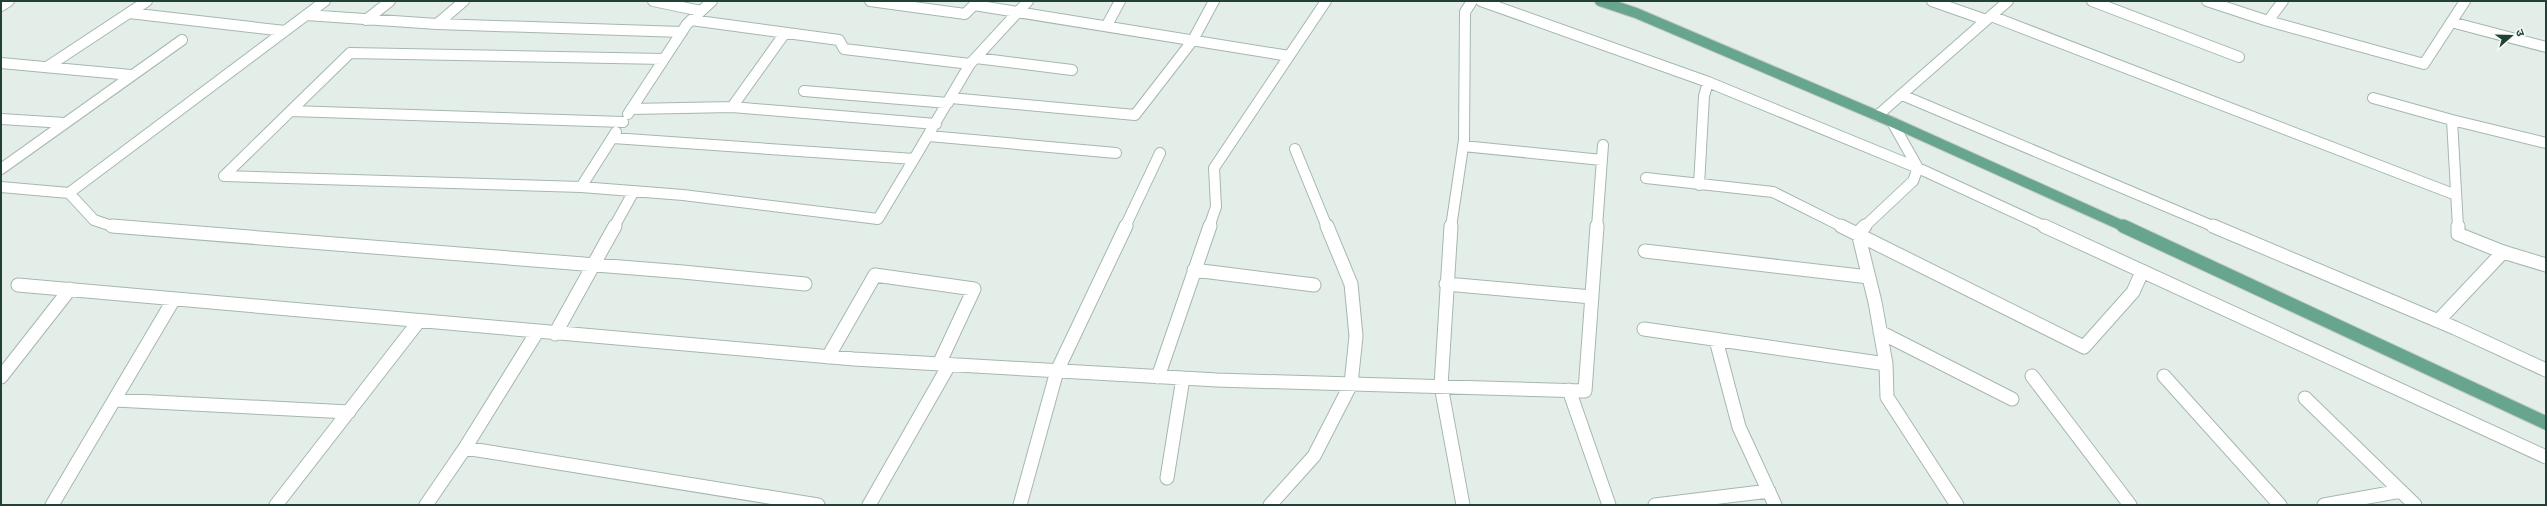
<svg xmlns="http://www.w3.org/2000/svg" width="2547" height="506" font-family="Overpass,'Noto Sans Devanagari',sans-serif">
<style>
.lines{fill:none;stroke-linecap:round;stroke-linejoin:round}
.minor-far1-casing{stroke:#a6b7af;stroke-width:12}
.minor-casing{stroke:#a6b7af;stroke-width:15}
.major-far1-casing{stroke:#c1cac6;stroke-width:12}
.major-casing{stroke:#c1cac6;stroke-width:15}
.minor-far1{stroke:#fff;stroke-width:10}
.minor{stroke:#fff;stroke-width:13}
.major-far1{stroke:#67a58e;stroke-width:10}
.major{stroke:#67a58e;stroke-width:13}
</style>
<rect width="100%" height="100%" fill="#e4eee8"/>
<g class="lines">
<defs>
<path id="minor-far1" d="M 653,1 L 701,11
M 870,1 L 965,14 L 974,5 L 1289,56
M 1481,1 L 1708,82 L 1918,168 L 2046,227
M 1932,1 L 1986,20 L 1991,16 L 2456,195
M 2092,1 L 2239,57
M 2207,1 L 2268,21 L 2283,1
M 1,6 L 9,1
M 129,13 L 285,31
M 306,15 L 437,24 L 682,32
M 366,20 L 390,1
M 691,20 L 839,40 L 844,49 L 970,64
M 2268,21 L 2424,64 L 2465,1
M 2451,22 L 2546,47
M 437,24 L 464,1
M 1107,25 L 1120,1
M 976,58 L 1072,70
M 1,63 L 131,75
M 47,67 L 147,1
M 804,91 L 948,103
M 1902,95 L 2215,227
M 951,98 L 1135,115 L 1193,40 L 1214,1
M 2373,98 L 2452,120
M 732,107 L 785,33
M 631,109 L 732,107 L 936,124
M 291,111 L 623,122
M 628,114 L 687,24 L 712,1
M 1877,116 L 2008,1
M 1,119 L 65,123
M 929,136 L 1116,153
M 613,138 L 914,159 L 970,64 L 1028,1
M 1463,146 L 1602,160
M 1295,149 L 1327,227
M 1,169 L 182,40
M 224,176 L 581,187 L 683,195 L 878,219 L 914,159
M 224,176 L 350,53 L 664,59
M 1646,178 L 1773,192 L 1843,227
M 1699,185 L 1704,96 L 1708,82
M 1,187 L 69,193 L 94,220 L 115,227
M 581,187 L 616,132
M 69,193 L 325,1
M 614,227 L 634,191
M 1125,227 L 1160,153
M 1209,227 L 1216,207 L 1214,168 L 1326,1
M 1451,227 L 1464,140 L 1465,12 L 1472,1
M 1597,227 L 1603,145
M 1864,227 L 1913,181 L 1918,168 L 1892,122
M 2458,227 L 2452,120 L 2546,143"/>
<path id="minor" d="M 112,226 L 683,272 L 805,284
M 1451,226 L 1441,386 L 1463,505
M 1841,226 L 2084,347 L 2133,292 L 2142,272
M 1865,226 L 1858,233 L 1875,302 L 1886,364 L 1887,397 L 1957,505
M 2044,226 L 2546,457
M 2213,226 L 2455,328 L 2546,370
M 2458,226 L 2458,234 L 2503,252 L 2546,265
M 1645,251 L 1869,277
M 1194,270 L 1314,285
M 1446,284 L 1592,297
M 18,285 L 854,359 L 1217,380 L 1585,391 L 1597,226
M 2438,321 L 2503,252
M 1644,329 L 1886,364
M 1880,332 L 2012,399
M 555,334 L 615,226
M 1716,340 L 1739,427 L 1775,505
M 828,357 L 875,275 L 974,289 L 939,364
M 2032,376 L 2130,505
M 2164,376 L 2280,505
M 1,377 L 70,289
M 1158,377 L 1210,226
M 1569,390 L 1609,505
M 2305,398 L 2415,505
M 115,400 L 349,412
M 465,448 L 818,505
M 1167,478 L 1183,378
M 52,505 L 174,299
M 276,505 L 419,321
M 426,505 L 465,448 L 537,332
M 869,505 L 949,365
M 1020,505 L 1057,371 L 1126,226
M 1270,505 L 1314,456 L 1351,384 L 1356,336 L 1351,284 L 1327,226
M 1655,505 L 1769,491
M 2324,505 L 2401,491"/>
<path id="major-far1" d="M 1600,1 L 1636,13 L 1892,122 L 2125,227"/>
<path id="major" d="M 2123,226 L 2546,423"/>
</defs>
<use href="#minor-far1" class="minor-far1-casing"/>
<use href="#minor" class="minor-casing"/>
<use href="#major-far1" class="major-far1-casing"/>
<use href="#major" class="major-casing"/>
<use href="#minor-far1" class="minor-far1"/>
<use href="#minor" class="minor"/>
<use href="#major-far1" class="major-far1"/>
<use href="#major" class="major"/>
</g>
<rect width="2547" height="506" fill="none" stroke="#224135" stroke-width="4"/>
<g transform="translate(2511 36) rotate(70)" stroke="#f5faf7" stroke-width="3" paint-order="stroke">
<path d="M0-3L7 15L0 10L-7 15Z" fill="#224135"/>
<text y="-6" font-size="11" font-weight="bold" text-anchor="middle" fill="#224135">उ</text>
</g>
</svg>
